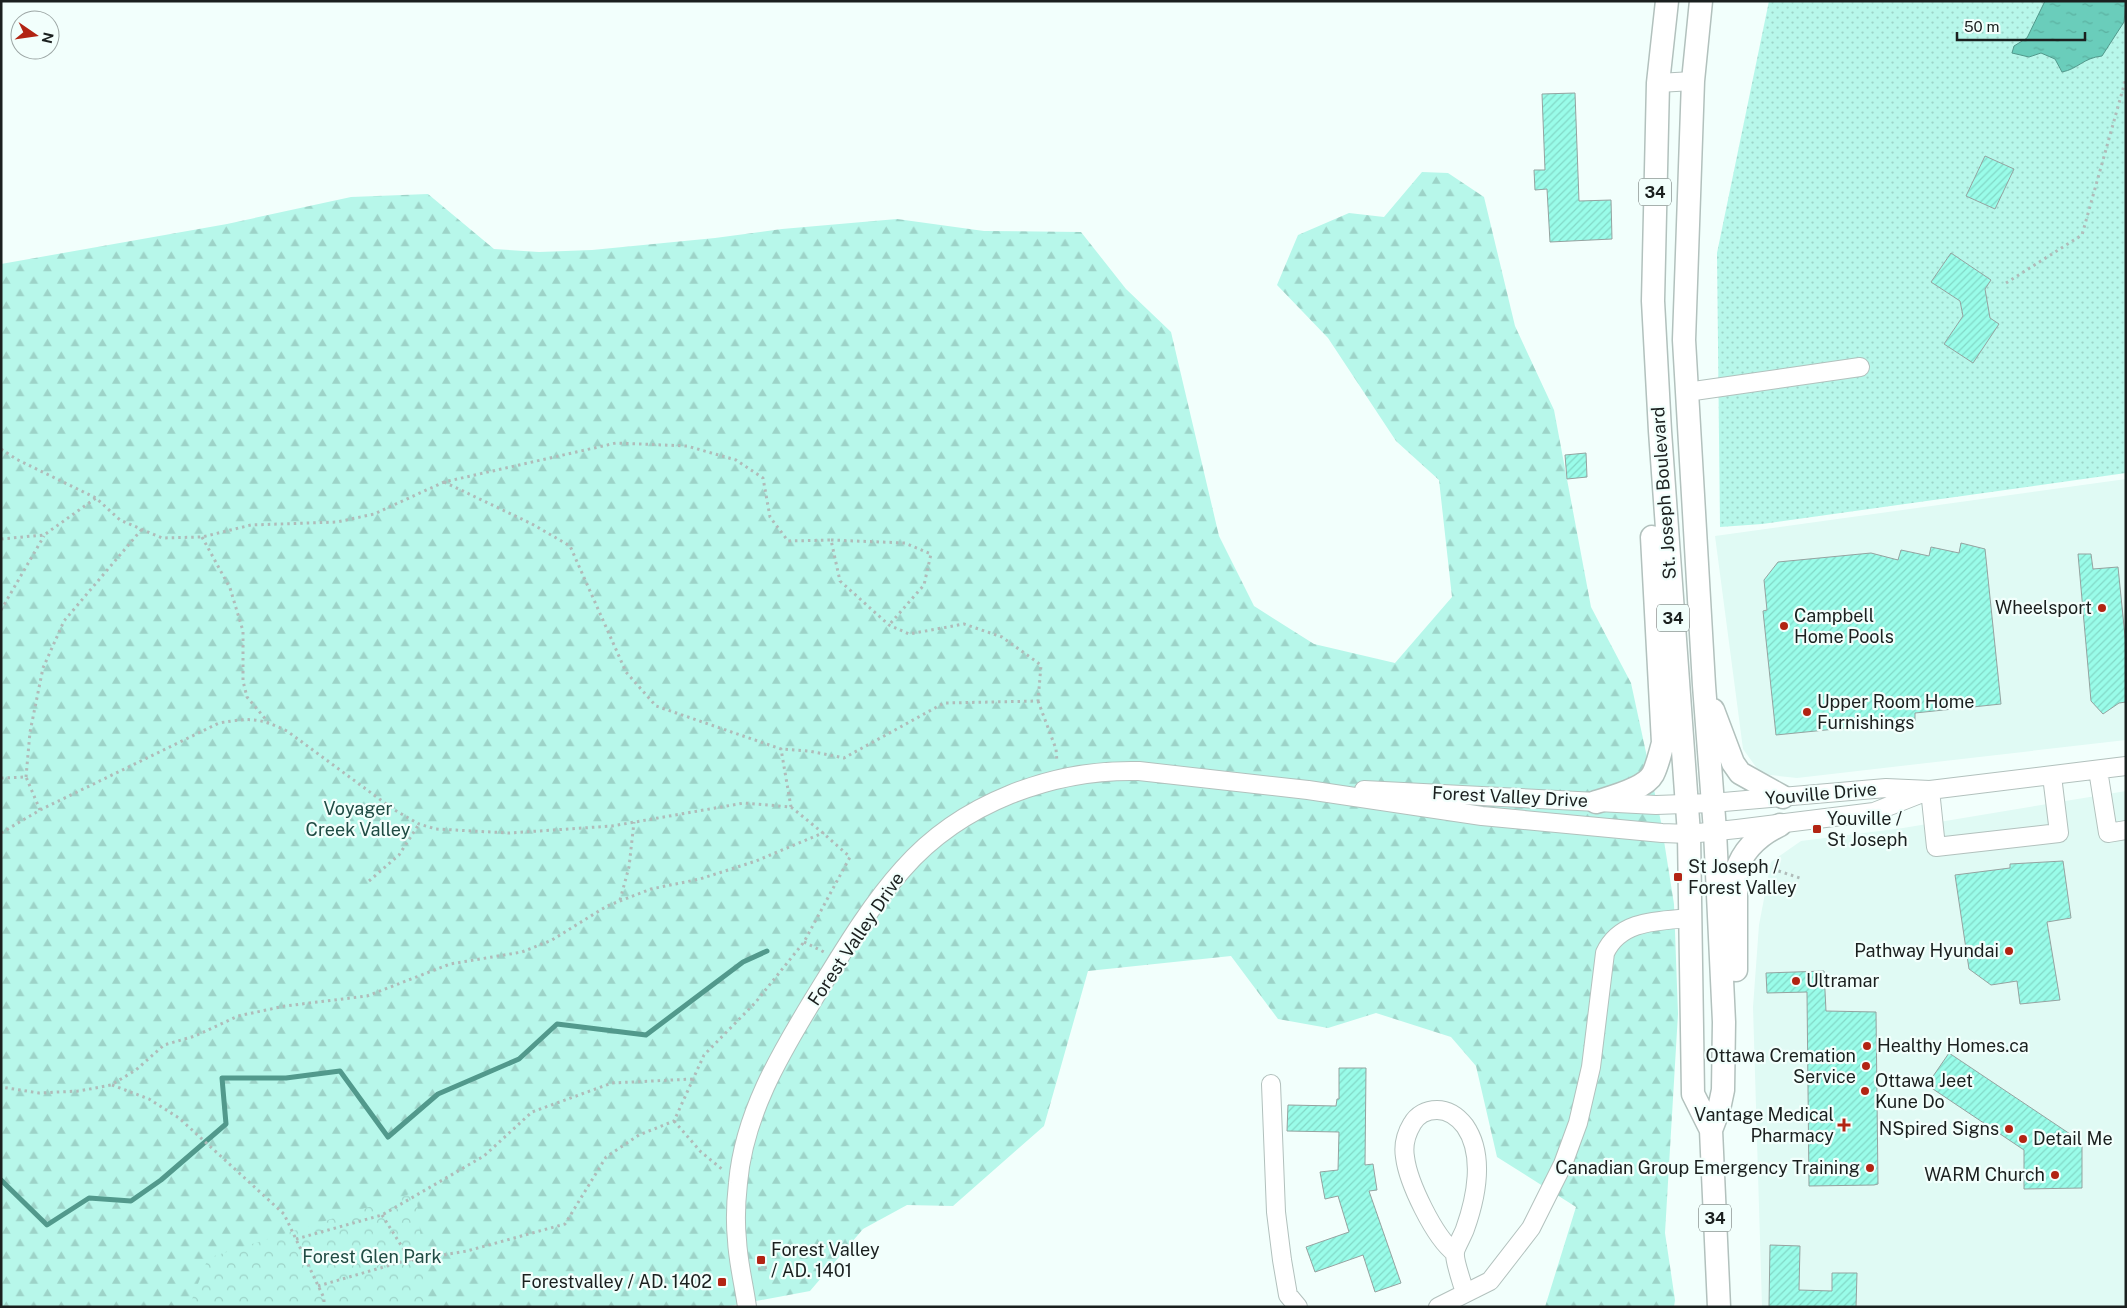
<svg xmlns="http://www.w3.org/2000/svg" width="2127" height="1308" font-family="'Public Sans',sans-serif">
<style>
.built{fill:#e0faf4}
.grass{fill:url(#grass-dots)}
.forest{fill:url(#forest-firs)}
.park{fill:url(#park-crowns)}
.water{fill:url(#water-ripples);stroke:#52998c}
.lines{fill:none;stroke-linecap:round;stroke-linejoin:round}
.stream{stroke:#52998c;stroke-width:5}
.building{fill:url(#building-hatch);stroke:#95a3a0}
.minor-casing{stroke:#b2c1bd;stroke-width:20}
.major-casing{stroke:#b2c1bd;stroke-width:25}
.path{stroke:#b0bbb9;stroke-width:3;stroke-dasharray:2.5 4;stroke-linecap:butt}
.minor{stroke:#fff;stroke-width:18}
.major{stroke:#fff;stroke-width:22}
.poi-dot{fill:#b22413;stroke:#f2fffc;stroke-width:2}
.labels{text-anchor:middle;stroke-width:4.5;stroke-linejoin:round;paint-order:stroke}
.shield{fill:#f2fffc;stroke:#5c6361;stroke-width:1}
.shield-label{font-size:16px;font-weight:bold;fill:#1b201f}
.street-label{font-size:18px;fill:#1b201f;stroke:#f2fffc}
.poi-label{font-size:18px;fill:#1b201f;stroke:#f2fffc;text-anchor:start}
.park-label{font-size:18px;fill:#204c44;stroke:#f2fffc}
</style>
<defs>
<pattern id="grass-dots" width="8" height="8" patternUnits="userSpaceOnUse" patternTransform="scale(1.25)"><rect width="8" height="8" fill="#b7f7ea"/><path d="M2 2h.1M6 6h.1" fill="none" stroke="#9dd3c8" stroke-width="1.8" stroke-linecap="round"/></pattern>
<pattern id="forest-firs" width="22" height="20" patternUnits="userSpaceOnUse" patternTransform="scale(1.25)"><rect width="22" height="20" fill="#b7f7ea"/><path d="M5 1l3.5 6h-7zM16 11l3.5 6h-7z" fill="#9dd3c8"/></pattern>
<pattern id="park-crowns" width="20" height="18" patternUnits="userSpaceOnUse" patternTransform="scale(1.25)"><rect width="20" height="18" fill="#b7f7ea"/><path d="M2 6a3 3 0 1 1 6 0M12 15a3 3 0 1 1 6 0" fill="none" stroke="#9dd3c8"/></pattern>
<pattern id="water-ripples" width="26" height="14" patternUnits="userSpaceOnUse" patternTransform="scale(1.25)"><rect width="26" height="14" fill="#6acdbb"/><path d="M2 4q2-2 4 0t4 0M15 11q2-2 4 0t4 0" fill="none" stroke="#5bb0a0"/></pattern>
<pattern id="building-hatch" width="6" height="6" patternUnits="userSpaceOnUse" patternTransform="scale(1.25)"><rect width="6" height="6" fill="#99fce9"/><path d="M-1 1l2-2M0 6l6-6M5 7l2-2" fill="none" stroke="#83d8c7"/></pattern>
</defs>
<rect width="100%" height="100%" fill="#f2fffc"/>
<path class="built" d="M 2126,479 L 2126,740 L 1797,778 L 1761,774 L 1743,749 L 1715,536 Z
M 2126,791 L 2126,1307 L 1762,1307 L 1753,1007 L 1759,925 L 1771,862 L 1801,841 L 1903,828 Z"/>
<path class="grass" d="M 1769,1 L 2126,1 L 2126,473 L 1762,524 L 1720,527 L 1717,253 Z"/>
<path class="forest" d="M 1422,172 L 1448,173 L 1484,197 L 1515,326 L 1554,410 L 1591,607 L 1631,683 L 1661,822 L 1674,904 L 1678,1014 L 1665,1233 L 1675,1300 L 1674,1307 L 1545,1307 L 1576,1207 L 1497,1157 L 1476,1066 L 1451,1037 L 1376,1013 L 1328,1028 L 1278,1019 L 1231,956 L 1088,971 L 1044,1126 L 953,1206 L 907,1205 L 863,1229 L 810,1291 L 724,1307 L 1,1307 L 1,264 L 227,224 L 351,197 L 428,194 L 494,249 L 539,252 L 592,250 L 715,238 L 782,229 L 897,219 L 984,231 L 1081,232 L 1126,289 L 1171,332 L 1219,536 L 1254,606 L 1314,644 L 1395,663 L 1452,597 L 1439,480 L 1396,441 L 1328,338 L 1277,285 L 1298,235 L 1349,213 L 1384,217 Z"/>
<path class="park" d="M 416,1192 L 428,1307 L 189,1307 L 208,1258 Z"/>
<path class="water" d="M 2045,1 L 2126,1 L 2124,22 L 2102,56 C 2083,58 2078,69 2062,72 L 2055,59 L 2041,53 L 2029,57 L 2012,53 L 2014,46 L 2027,38 Z"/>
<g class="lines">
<path class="stream" d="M 1,1180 L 47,1225 L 89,1198 L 131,1201 L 161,1180 L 226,1124 L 222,1078 L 286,1078 L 340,1071 L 388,1137 L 438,1094 L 519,1059 L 557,1024 L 646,1035 L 743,962 L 767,951"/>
</g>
<path class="building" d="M 1575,93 L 1579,201 L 1611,200 L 1612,239 L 1550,242 L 1547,189 L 1535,190 L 1534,170 L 1545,170 L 1542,94 Z
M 1985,156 L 2014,169 L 1995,209 L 1966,196 Z
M 1951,253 L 1991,280 L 1985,289 L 1990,318 L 1999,324 L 1973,363 L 1944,344 L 1963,316 L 1960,301 L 1931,282 Z
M 1586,453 L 1587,477 L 1567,479 L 1565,455 Z
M 1961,543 L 1985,549 L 2001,704 L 1915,713 L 1915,721 L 1776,735 L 1763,611 L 1767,610 L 1764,580 L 1778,562 L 1871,553 L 1898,560 L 1901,550 L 1929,556 L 1931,547 L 1959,553 Z
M 2078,554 L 2091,554 L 2093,569 L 2118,567 L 2126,646 L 2126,702 L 2119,703 L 2103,714 L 2091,701 Z
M 2063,861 L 2071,918 L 2047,922 L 2060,1000 L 2020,1004 L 2017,981 L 1991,985 L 1969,969 L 1955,875 L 2010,868 L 2010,864 Z
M 1824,971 L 1826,1011 L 1876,1012 L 1878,1184 L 1874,1185 L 1809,1186 L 1807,992 L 1767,993 L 1766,973 Z
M 1949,1053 L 2082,1142 L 2082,1188 L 2024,1189 L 2024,1150 L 1927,1085 Z
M 1339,1068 L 1366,1068 L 1365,1165 L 1373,1164 L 1377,1190 L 1369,1191 L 1401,1283 L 1375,1292 L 1363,1255 L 1315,1272 L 1306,1247 L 1349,1232 L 1338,1196 L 1325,1199 L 1320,1172 L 1338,1170 L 1339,1132 L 1287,1131 L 1288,1105 L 1336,1106 L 1337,1099 L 1339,1099 Z
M 1770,1245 L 1800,1246 L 1799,1290 L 1832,1291 L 1832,1273 L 1857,1273 L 1856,1307 L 1769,1307 Z"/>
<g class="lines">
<defs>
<path id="minor" d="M 1658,83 L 1693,81
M 1687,392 L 1860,367
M 2098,770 L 2108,833 L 2126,830
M 1364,790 L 1656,805 L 1712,803 L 1886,788 L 1930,790 L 2126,766
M 1930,790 L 1936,847 L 2059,833 L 2052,776
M 1271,1084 L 1276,1212 L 1282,1260 L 1288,1295 L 1298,1307
M 1455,1253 C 1434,1237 1408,1182 1405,1157 C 1403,1145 1406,1134 1412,1124 C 1417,1115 1426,1110 1437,1110 C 1449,1110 1458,1117 1465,1126 C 1485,1155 1476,1198 1465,1229 C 1463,1235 1455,1248 1455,1253 C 1454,1261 1463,1285 1465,1293
M 747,1307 C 744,1285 738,1262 737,1240 C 735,1221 736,1201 738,1183 C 744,1115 779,1056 813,1000 C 841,955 868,908 903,869 C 961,803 1052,769 1139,771 L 1308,790 L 1482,816 L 1662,833 L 1689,834 L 1737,829 L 1874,812 L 1930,790
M 1438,1307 L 1490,1281 L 1531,1228 L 1563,1164 L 1578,1123 L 1591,1067 L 1605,953 C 1620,920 1658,921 1690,918"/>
<path id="major" d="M 1667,1 L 1658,83 L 1653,301 L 1660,431 L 1689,834 L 1693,1094 L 1711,1130
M 1701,1 L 1693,81 L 1684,340 L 1704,685 L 1715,831 L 1724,1022 L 1723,1090 L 1719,1109 L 1711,1130 L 1719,1307
M 1713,710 L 1733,763 L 1740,773 L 1783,797
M 1596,802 C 1612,797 1645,789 1653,774 C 1658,764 1660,753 1663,743 L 1652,537
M 1736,970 L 1736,872 C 1743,849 1759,835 1780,825"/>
</defs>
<use href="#minor" class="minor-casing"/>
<use href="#major" class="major-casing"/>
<path class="path" d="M 2006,283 L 2082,235 L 2126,78
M 1,449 L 16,459 L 96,498 L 120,520 L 162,538 L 202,537 L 251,525 L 337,522 L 374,514 L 444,482 L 616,443 L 687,446 L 736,460 L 763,478 L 770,517 L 788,541 L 831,540 L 840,581 L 889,625 L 909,634 L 964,624 L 1002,637 L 1041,665 L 1038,701 L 944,703 L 844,758 L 809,751 L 781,749
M 444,482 L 532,524 L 570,546 L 626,672 L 656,706 L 781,749 L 791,807
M 202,537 L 230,588 L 243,631 L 243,681 L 247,697 L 268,722
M 1,539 L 44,535 L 96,498
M 831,540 L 905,543 L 931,554 L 924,585 L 889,625
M 1,610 L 44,536
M 1038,701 L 1056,749 L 1057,762
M 26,777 L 30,732 L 43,668 L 64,621 L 142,529
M 1,778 L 26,777 L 40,810
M 1,833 L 40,810 L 219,723 C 250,718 258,717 287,731 L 393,809 L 419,824 L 436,829 L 509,833 L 612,826 L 744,803 L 791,807 L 823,833 L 756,861 L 700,879 L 651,889 L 607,906 L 552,940 L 522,952 L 450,964 L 367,996 L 285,1006 L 238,1016 L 195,1036 L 164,1045 L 136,1070 L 111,1085 L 79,1091 L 39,1093 L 1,1087
M 1760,865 L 1800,878
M 369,881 L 399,855 L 419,824
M 620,900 L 629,867 L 634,822
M 804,942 L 824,952
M 112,1085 L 149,1099 L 179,1118 L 284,1214 L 324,1298 L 324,1307
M 674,1121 L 701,1152 L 723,1170
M 382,1215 L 411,1261
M 296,1239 L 382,1215 L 484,1156 L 532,1112 L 612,1083 L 693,1079
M 758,1269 L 769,1267
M 318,1286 L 401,1262 L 467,1251 L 565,1224 L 606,1157 L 639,1135 L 674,1121 L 704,1055 L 755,1003 L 804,942 L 850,857 L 823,833"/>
<use href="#minor" class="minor"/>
<use href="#major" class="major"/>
</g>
<g class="poi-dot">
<circle cx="2102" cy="608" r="5"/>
<circle cx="1784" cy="626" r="5"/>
<circle cx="1807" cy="712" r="5"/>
<rect x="1812" y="824" width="10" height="10" rx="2.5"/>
<rect x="1673" y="872" width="10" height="10" rx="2.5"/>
<circle cx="2009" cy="951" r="5"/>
<circle cx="1796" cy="981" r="5"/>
<circle cx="1867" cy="1046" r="5"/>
<circle cx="1866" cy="1066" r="5"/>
<circle cx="1865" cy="1091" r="5"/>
<path d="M1841.5 1117.5h5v5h5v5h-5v5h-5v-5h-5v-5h5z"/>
<circle cx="2009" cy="1129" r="5"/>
<circle cx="2023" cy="1139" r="5"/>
<circle cx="1870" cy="1168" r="5"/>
<circle cx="2055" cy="1175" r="5"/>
<rect x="756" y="1255" width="10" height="10" rx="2.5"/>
<rect x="717" y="1277" width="10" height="10" rx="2.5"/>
</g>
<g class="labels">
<g class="shield">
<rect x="1639" y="178.5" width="32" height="27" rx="4"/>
<rect x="1657" y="604.5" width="32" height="27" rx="4"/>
<rect x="1699" y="1204.5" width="32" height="27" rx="4"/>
</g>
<g class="shield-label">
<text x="1655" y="198">34</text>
<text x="1673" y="624">34</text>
<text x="1715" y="1224">34</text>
</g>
<g class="street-label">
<text transform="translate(1664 493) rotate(-94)" y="6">St. Joseph Boulevard</text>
<text transform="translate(1821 794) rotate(-5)" y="6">Youville Drive</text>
<text transform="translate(1510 797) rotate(3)" y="6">Forest Valley Drive</text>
<text transform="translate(856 939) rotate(-56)" y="6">Forest Valley Drive</text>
</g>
<g class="poi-label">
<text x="2092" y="614" text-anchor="end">Wheelsport</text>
<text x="1794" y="622">Campbell<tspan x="1794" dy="21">Home Pools</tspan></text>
<text x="1817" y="708">Upper Room Home<tspan x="1817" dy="21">Furnishings</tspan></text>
<text x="1827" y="825">Youville /<tspan x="1827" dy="21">St Joseph</tspan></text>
<text x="1688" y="873">St Joseph /<tspan x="1688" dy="21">Forest Valley</tspan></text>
<text x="1999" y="957" text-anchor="end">Pathway Hyundai</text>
<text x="1806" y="987">Ultramar</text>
<text x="1877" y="1052">Healthy Homes.ca</text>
<text x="1856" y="1062" text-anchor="end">Ottawa Cremation<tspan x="1856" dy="21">Service</tspan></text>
<text x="1875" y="1087">Ottawa Jeet<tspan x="1875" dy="21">Kune Do</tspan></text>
<text x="1834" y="1121" text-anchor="end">Vantage Medical<tspan x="1834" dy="21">Pharmacy</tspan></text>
<text x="1999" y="1135" text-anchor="end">NSpired Signs</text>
<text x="2033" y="1145">Detail Me</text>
<text x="1860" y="1174" text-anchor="end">Canadian Group Emergency Training</text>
<text x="2045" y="1181" text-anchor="end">WARM Church</text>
<text x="771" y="1256">Forest Valley<tspan x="771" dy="21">/ AD. 1401</tspan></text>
<text x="712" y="1288" text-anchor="end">Forestvalley / AD. 1402</text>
</g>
<g class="park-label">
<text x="358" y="815">Voyager<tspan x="358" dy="21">Creek Valley</tspan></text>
<text x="372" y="1263">Forest Glen Park</text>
</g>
</g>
<rect width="2127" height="1308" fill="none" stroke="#1b201f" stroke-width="5"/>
<g transform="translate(35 35) rotate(103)"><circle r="24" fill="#f2fffc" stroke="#9ca6a4"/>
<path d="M0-4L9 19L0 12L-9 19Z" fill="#b22413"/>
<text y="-8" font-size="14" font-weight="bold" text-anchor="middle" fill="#1b201f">N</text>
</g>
<path d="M1957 32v8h128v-8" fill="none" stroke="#1b201f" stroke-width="2.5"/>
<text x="1964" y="32" font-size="15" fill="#1b201f" stroke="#f2fffc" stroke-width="4" paint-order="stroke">50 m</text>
</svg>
